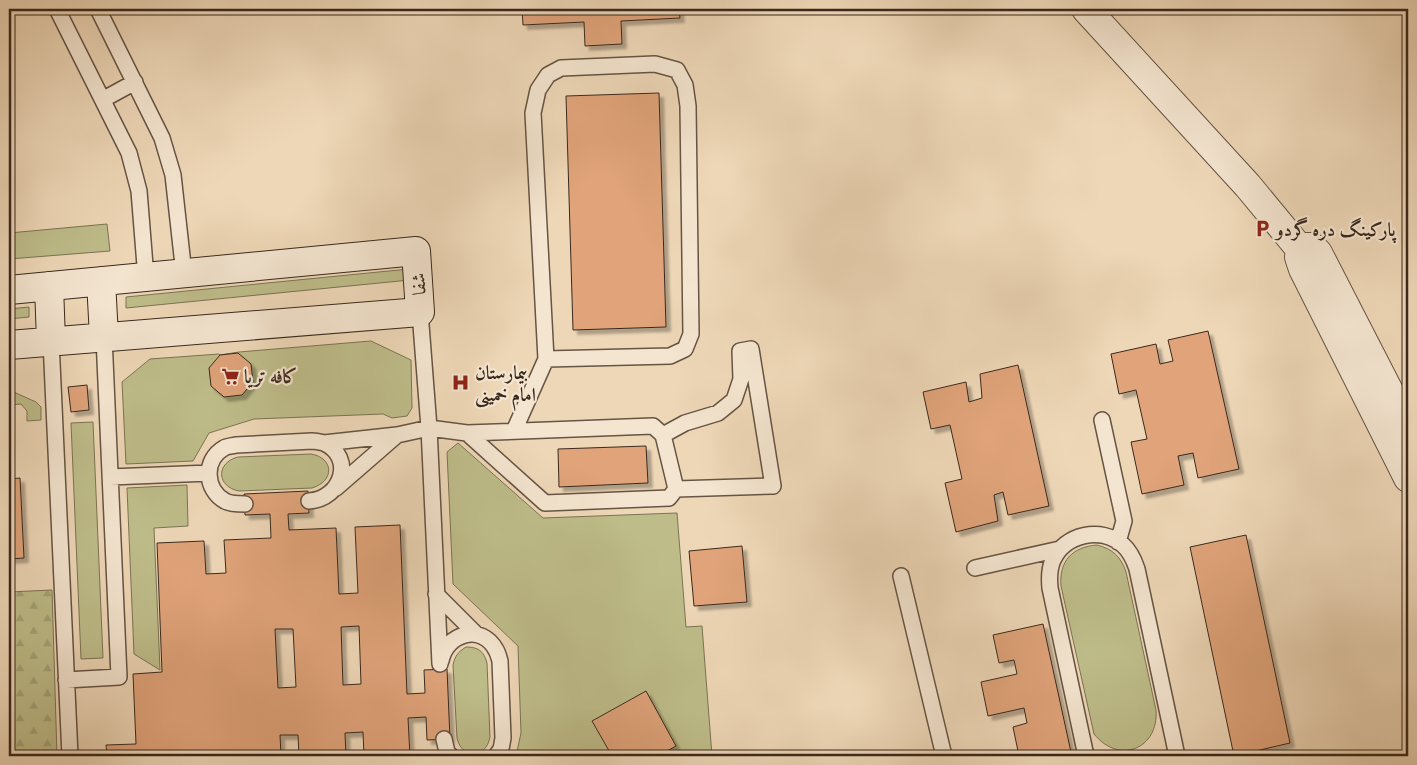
<svg xmlns="http://www.w3.org/2000/svg" width="1417" height="765" font-family="'IM FELL DW Pica',Amiri,serif">
<style>
.green{fill:#bebd8a;stroke:#7c7354}
.forest{fill:url(#forest-firs);stroke:#7c7354}
.building{fill:#e0a37a;stroke:#39291d;fill-rule:evenodd;filter:url(#shadow)}
.lines{fill:none;stroke-linecap:round;stroke-linejoin:round}
.lane-casing{stroke:#665444;stroke-width:18}
.street-casing{stroke:#665444;stroke-width:30}
.secondary-casing{stroke:#39291d;stroke-width:30}
.lane{stroke:#f4e5d0;stroke-width:15}
.street{stroke:#f4e5d0;stroke-width:28}
.secondary{stroke:#f4e5d0;stroke-width:28}
.labels{text-anchor:middle;stroke-width:4.5;stroke-linejoin:round;paint-order:stroke}
.poi-label{font-size:19px;font-weight:bold;fill:#39291d;stroke:#f4e5d0;text-anchor:start}
.street-label{font-size:19px;fill:#39291d;stroke:#f4e5d0}
</style>
<defs>
<pattern id="forest-firs" width="22" height="20" patternUnits="userSpaceOnUse" patternTransform="scale(1.25)"><rect width="22" height="20" fill="#bebd8a"/><path d="M5 1l3.5 6h-7zM16 11l3.5 6h-7z" fill="#a4a277"/></pattern>
<filter id="shadow"><feDropShadow dx="4.5" dy="4.5" stdDeviation="1" flood-color="#0004"/></filter>
</defs>
<rect width="100%" height="100%" fill="#eed7b7"/>
<filter id="stains"><feTurbulence type="fractalNoise" baseFrequency=".004" numOctaves="4"/><feColorMatrix values="0 0 0 0 .2 0 0 0 0 .09 0 0 0 0 .02 0 0 0 .5 -.17"/></filter>
<radialGradient id="worn" r=".72"><stop offset=".6" stop-color="#630" stop-opacity="0"/><stop offset="1" stop-color="#630" stop-opacity=".3"/></radialGradient>
<path class="green" d="M 107,224 L 110,251 L 9,259 L 9,233 Z
M 409,269 L 410,280 L 126,308 L 126,297 Z
M 29,307 L 29,317 L 9,319 L 9,309 Z
M 371,341 L 411,360 L 412,408 L 407,416 L 392,418 L 383,414 L 254,419 L 209,433 L 193,461 L 126,464 L 122,382 L 150,359 L 219,354 L 220,355 L 239,352 Z
M 9,390 L 36,402 L 41,407 L 41,420 L 27,421 L 27,411 L 21,404 L 9,405 Z
M 93,422 L 103,658 L 81,659 L 71,423 Z
M 458,443 L 543,518 L 677,513 L 686,627 L 702,626 L 712,756 L 516,756 L 521,733 L 518,646 L 453,584 L 447,452 Z
M 311,454 C 334,458 335,481 312,488 L 239,491 C 217,487 215,463 238,457 Z
M 187,485 L 188,526 L 154,528 L 160,670 L 134,654 L 127,488 Z
M 1097,545 C 1113,549 1121,557 1126,572 L 1156,710 C 1159,749 1119,765 1094,734 L 1061,586 C 1059,561 1072,547 1097,545 Z
M 466,647 C 478,647 484,651 487,663 L 490,737 C 486,759 462,760 457,738 L 453,665 C 455,656 458,652 466,647 Z"/>
<path class="forest" d="M 52,590 L 57,756 L 9,756 L 9,592 Z"/>
<path class="building" d="M 522,9 L 679,9 L 680,18 L 621,21 L 622,44 L 585,46 L 584,22 L 523,25 Z
M 659,93 L 666,327 L 573,330 L 566,96 Z
M 1208,331 L 1239,469 L 1198,478 L 1193,453 L 1178,456 L 1184,485 L 1142,494 L 1131,442 L 1147,439 L 1136,390 L 1119,394 L 1111,354 L 1156,344 L 1160,364 L 1173,361 L 1168,340 Z
M 238,353 L 251,364 L 253,382 L 242,395 L 224,397 L 211,386 L 209,368 L 220,355 Z
M 1018,365 L 1049,506 L 1008,515 L 1003,492 L 994,495 L 998,521 L 956,532 L 945,483 L 962,479 L 950,425 L 931,429 L 923,392 L 966,382 L 969,402 L 982,398 L 980,374 Z
M 87,385 L 89,410 L 71,412 L 68,387 Z
M 646,446 L 648,483 L 559,487 L 558,449 Z
M 20,478 L 24,558 L 9,559 L 9,479 Z
M 308,491 L 309,513 L 288,514 L 289,530 L 336,528 L 339,594 L 358,593 L 355,527 L 400,525 L 407,694 L 425,693 L 424,670 L 447,669 L 450,739 L 427,740 L 426,717 L 408,718 L 410,756 L 364,756 L 363,732 L 345,733 L 346,756 L 299,756 L 298,735 L 280,735 L 281,756 L 107,756 L 106,745 L 136,744 L 133,674 L 162,672 L 157,543 L 204,541 L 206,574 L 226,573 L 224,540 L 271,538 L 270,514 L 245,515 L 244,494 ZM 359,626 L 361,684 L 343,685 L 341,627 ZM 275,629 L 293,629 L 296,687 L 278,688 Z
M 1246,535 L 1290,743 L 1234,756 L 1190,547 Z
M 742,546 L 747,602 L 694,606 L 689,551 Z
M 1043,624 L 1071,752 L 1050,756 L 1019,756 L 1013,727 L 1027,723 L 1024,708 L 988,716 L 981,682 L 1017,674 L 1014,660 L 999,663 L 993,635 Z
M 646,691 L 676,746 L 658,756 L 612,756 L 592,721 Z"/>
<g class="lines">
<defs>
<path id="lane" d="M 57,9 L 129,153 L 139,191 L 146,278
M 98,9 L 162,138 L 173,175 L 184,274
M 104,99 L 135,82
M 420,312 L 429,428 L 440,664
M 51,341 L 70,756
M 1102,420 L 1124,521 L 1118,542
M 514,431 L 546,359 L 533,113 L 538,90 L 548,75 L 561,68 L 655,64 L 677,70 L 685,85 L 688,106 L 691,334 L 685,349 L 670,356 L 546,359
M 663,435 L 685,423 L 718,413 L 734,400 L 741,379 L 740,351 L 751,349 L 773,486 L 676,489
M 324,443 L 397,435 L 429,428 L 467,433 L 653,426 L 663,435 L 676,489 L 669,498 L 545,503 L 467,433
M 110,477 L 209,473
M 336,488 L 397,435
M 245,504 C 238,504 230,504 225,501 C 205,490 203,460 224,448 C 227,446 232,446 236,445 L 312,441 C 316,441 320,442 324,443 C 355,457 342,499 309,501
M 975,568 L 1060,549
M 901,576 L 944,756
M 436,594 L 476,634
M 441,661 C 446,633 482,623 496,650 C 498,653 499,658 500,661 L 503,738 L 501,749 L 496,756
M 66,680 L 119,677 L 104,337
M 444,739 L 447,752 L 451,756
M 1086,756 L 1050,588 C 1049,578 1049,569 1053,560 C 1065,534 1101,526 1123,545 C 1130,551 1134,560 1137,569 L 1177,756"/>
<path id="street" d="M 1086,9 L 1248,186 L 1300,249
M 1408,428 L 1318,253 L 1312,247 L 1302,247 L 1299,257 L 1303,269 L 1408,478"/>
<path id="secondary" d="M 101,281 L 104,337
M 49,286 L 51,341
M 9,290 L 416,251 L 420,312 L 9,345"/>
</defs>
<use href="#lane" class="lane-casing"/>
<use href="#street" class="street-casing"/>
<use href="#secondary" class="secondary-casing"/>
<use href="#lane" class="lane"/>
<use href="#street" class="street"/>
<use href="#secondary" class="secondary"/>
</g>
<defs>
<symbol id="parking-bare" viewBox="-9 -9 18 18"><path d="M-3.5-5.5H1a3.5 3.5 0 0 1 0 7H-1V5.5H-3.5ZM-1-3.4V-.6H.8a1.4 1.4 0 0 0 0-2.8Z" fill="#8f2418" stroke="#f4e5d0" stroke-width="2.5" paint-order="stroke"/></symbol>
<symbol id="supermarket-bare" viewBox="-9 -9 18 18"><path d="M-6-5.5h2.5l.6 2H6L4.5 2H-2.5L-4.4-4H-6ZM-1.5 3.2a1.3 1.3 0 1 0 .1 0ZM3 3.2a1.3 1.3 0 1 0 .1 0Z" fill="#8f2418" stroke="#f4e5d0" stroke-width="2.5" paint-order="stroke"/></symbol>
<symbol id="hospital-bare" viewBox="-9 -9 18 18"><path d="M-5-5h3v3.5h4V-5h3V5h-3V1.5h-4V5h-3Z" fill="#8f2418" stroke="#f4e5d0" stroke-width="2.5" paint-order="stroke"/></symbol>
</defs>
<g fill-rule="evenodd">
<use href="#parking-bare" x="1250" y="216" width="25" height="25"/>
<use href="#supermarket-bare" x="218" y="364" width="25" height="25"/>
<use href="#hospital-bare" x="448" y="370" width="25" height="25"/>
</g>
<g class="labels">
<g class="poi-label">
<text x="1276" y="236">پارکینگ دره گردو</text>
<text x="475" y="379">بیمارستان<tspan x="475" dy="22">امام خمینی</tspan></text>
<text x="244" y="383">کافه تریا</text>
</g>
<g class="street-label">
<text transform="translate(418 284) rotate(-94)" y="7">شفا</text>
</g>
</g>
<rect width="1417" height="765" fill="none" stroke="#eed7b7" stroke-width="30"/>
<rect x="10" y="10" width="1397" height="745" fill="none" stroke="#39291d" stroke-width="2.5"/>
<rect x="15" y="15" width="1387" height="735" fill="none" stroke="#39291d"/>
<rect width="100%" height="100%" filter="url(#stains)"/>
<rect width="100%" height="100%" fill="url(#worn)"/>
</svg>
